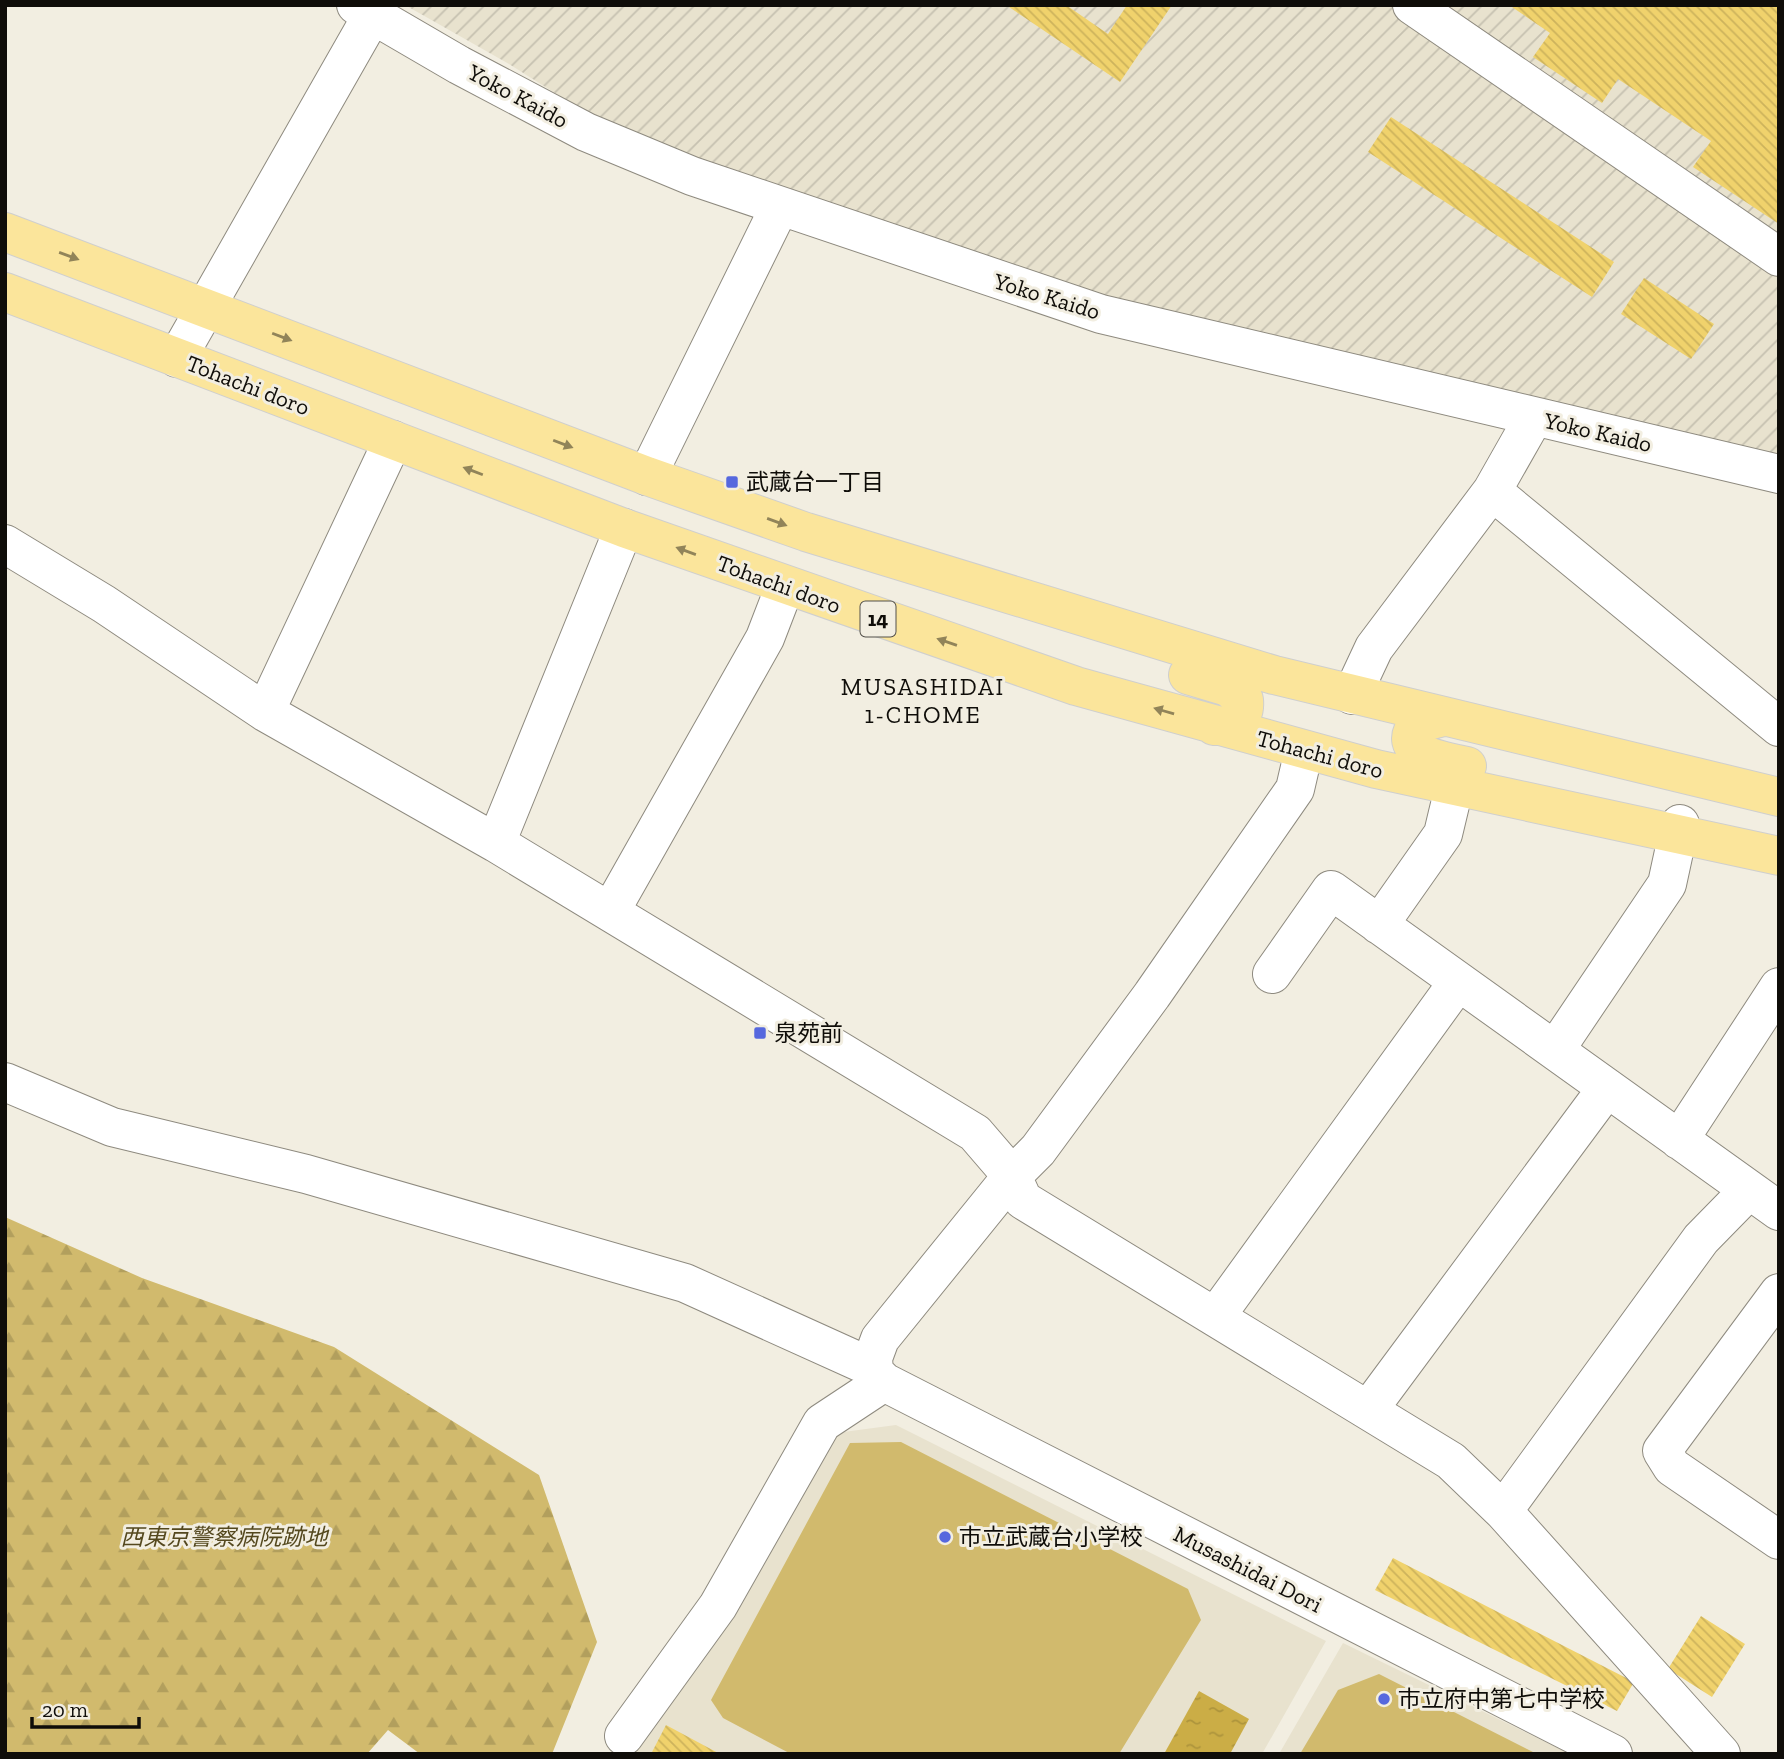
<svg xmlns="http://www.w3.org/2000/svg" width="1784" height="1759" font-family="'Zilla Slab','Noto Sans JP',serif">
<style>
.built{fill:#e8e2ce}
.industrial{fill:url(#industrial-furrows)}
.green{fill:#d1ba6d}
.forest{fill:url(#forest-firs)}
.water{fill:url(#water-ripples)}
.building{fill:url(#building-back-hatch)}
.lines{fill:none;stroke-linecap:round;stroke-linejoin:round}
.minor-casing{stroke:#8e8a7f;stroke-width:40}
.major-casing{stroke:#cfcfce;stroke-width:40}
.minor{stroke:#fff;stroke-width:38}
.major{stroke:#fbe59b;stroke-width:38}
.oneway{fill:#918459}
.poi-dot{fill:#5668de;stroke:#f2eee1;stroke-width:2.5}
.labels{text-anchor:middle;stroke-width:6;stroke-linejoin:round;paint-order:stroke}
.shield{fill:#f2eee1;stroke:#53504a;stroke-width:2}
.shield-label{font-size:21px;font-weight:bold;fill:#0f0d09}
.street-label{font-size:23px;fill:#0f0d09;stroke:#f2eee1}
.poi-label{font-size:23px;fill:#0f0d09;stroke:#f2eee1;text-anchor:start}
.park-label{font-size:23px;font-style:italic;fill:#54481e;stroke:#f2eee1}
.neighbourhood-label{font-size:24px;letter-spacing:2px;fill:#0f0d09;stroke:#f2eee1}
</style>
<defs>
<pattern id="industrial-furrows" width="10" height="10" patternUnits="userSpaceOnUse" patternTransform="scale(1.75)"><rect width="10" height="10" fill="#e8e2ce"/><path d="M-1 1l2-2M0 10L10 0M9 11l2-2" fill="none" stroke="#c6c1b0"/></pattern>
<pattern id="forest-firs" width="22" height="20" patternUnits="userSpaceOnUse" patternTransform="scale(1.75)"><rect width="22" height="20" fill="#d1ba6d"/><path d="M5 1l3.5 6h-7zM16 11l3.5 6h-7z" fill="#b29f5d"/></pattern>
<pattern id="water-ripples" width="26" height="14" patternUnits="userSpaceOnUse" patternTransform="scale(1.75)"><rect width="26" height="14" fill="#cbad46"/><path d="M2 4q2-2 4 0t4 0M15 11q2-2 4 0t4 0" fill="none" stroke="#ad943c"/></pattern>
<pattern id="building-back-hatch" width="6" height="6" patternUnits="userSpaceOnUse" patternTransform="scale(1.75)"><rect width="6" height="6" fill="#f0d26c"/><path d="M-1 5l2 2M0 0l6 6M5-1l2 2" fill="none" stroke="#cdb35c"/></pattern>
</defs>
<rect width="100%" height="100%" fill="#f2eee1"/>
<path class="built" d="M 896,1425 L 1326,1641 L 1262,1754 L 634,1754 L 836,1433 Z
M 1343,1643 L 1570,1754 L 1279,1754 Z"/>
<path class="industrial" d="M 405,5 L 1779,5 L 1779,465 L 1134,314 L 620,134 L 509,64 Z"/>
<path class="green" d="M 901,1442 L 1188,1589 L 1201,1620 L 1119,1754 L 791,1754 L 723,1718 L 711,1700 L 850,1443 Z
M 1379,1674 L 1537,1754 L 1300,1754 L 1338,1690 Z"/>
<path class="forest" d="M 5,1217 L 142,1278 L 334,1347 L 539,1475 L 597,1642 L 552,1754 L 420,1754 L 388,1730 L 367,1754 L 5,1754 Z"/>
<path class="water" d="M 1199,1691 L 1249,1719 L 1230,1754 L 1164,1754 Z"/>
<path class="building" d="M 1006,5 L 1066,5 L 1108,34 L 1127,5 L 1172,5 L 1120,82 Z
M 1509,5 L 1779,5 L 1779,224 L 1693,167 L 1711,141 L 1618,79 L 1602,103 L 1533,57 L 1550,33 Z
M 1391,117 L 1614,262 L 1592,297 L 1368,152 Z
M 1644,278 L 1714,324 L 1691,359 L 1621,314 Z
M 1393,1558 L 1634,1682 L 1617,1711 L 1375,1590 Z
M 1701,1616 L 1745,1644 L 1712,1697 L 1668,1669 Z
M 666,1725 L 720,1754 L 651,1754 Z"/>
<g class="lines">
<defs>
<path id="minor" d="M 356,5 L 459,65 L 586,132 L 692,176 L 1101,314 L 1779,474
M 1412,5 L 1779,257
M 177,358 L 378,5
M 647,476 L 780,206
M 1492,491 L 1779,727
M 5,544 L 104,604 L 265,712 L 496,843 L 975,1133 L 1012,1176 L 1023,1200 L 1451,1461 L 1503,1511 L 1721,1754
M 1352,695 L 1374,648 L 1492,491 L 1534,417
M 265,712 L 393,440
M 1304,750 L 1295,789 L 1152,995 L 1038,1150 L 1012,1176 L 880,1339 L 873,1358 L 874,1372 L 884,1382 L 1613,1754
M 496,843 L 624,528
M 610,912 L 765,638 L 785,586
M 1379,925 L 1443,834 L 1454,788
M 1272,974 L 1331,890 L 1779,1211
M 1555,1050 L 1667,884 L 1680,824
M 5,1082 L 112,1127 L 306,1174 L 685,1283 L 873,1368
M 1679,1140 L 1779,987
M 1779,1293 L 1662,1451 L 1672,1467 L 1779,1540
M 1216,1316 L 1458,982
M 1369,1409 L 1607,1088
M 1503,1511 L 1701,1239 L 1749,1190
M 624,1736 L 718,1606 L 822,1423 L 884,1382"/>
<path id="major" d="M 5,232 L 647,476 L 806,532 L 1274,675 L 1779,797
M 5,292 L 624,528 L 1076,686 L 1376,769 L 1779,856
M 1188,675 L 1228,687 L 1244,700 C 1246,720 1231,727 1214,726
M 1443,717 L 1419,723 C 1390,754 1448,762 1467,766"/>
</defs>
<use href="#minor" class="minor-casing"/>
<use href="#major" class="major-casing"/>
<use href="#minor" class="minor"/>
<use href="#major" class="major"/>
</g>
<defs><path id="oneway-solid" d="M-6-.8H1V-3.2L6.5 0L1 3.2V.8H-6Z" transform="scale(1.75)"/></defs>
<g class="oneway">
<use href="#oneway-solid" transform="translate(69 256) rotate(20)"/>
<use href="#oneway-solid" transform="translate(282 337) rotate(21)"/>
<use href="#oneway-solid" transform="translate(563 444) rotate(21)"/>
<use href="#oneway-solid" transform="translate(473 471) rotate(-159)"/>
<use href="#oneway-solid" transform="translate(777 522) rotate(20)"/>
<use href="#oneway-solid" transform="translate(686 551) rotate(-160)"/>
<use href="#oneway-solid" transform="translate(947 642) rotate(-161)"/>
<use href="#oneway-solid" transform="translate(1164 711) rotate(-164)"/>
</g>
<g class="poi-dot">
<rect x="725" y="475" width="14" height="14" rx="3.5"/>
<rect x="753" y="1026" width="14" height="14" rx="3.5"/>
<circle cx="945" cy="1537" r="7"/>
<circle cx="1384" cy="1699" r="7"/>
</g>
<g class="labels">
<rect class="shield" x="860.5" y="601.5" width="35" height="35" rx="5"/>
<g class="shield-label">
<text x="878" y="626">14</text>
</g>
<g class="street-label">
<text transform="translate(518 96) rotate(28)" y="8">Yoko Kaido</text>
<text transform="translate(1047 296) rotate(17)" y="8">Yoko Kaido</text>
<text transform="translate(248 385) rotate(21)" y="8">Tohachi doro</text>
<text transform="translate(1598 432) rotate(13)" y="8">Yoko Kaido</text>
<text transform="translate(779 584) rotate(20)" y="8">Tohachi doro</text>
<text transform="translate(1320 754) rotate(15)" y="8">Tohachi doro</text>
<text transform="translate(1248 1569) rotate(27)" y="8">Musashidai Dori</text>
</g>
<g class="poi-label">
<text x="746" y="490">武蔵台一丁目</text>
<text x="774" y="1041">泉苑前</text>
<text x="959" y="1545">市立武蔵台小学校</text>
<text x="1398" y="1707">市立府中第七中学校</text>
</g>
<g class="park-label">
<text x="224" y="1545">西東京警察病院跡地</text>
</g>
<g class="neighbourhood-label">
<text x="923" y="695">MUSASHIDAI<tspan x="923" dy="28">1-CHOME</tspan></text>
</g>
</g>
<rect width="1784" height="1759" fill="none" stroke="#0f0d09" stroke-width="14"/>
<path d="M32 1717v10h107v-10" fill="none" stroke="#0f0d09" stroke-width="3.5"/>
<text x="42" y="1717" font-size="21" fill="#0f0d09" stroke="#f2eee1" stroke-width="5" paint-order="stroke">20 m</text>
</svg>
